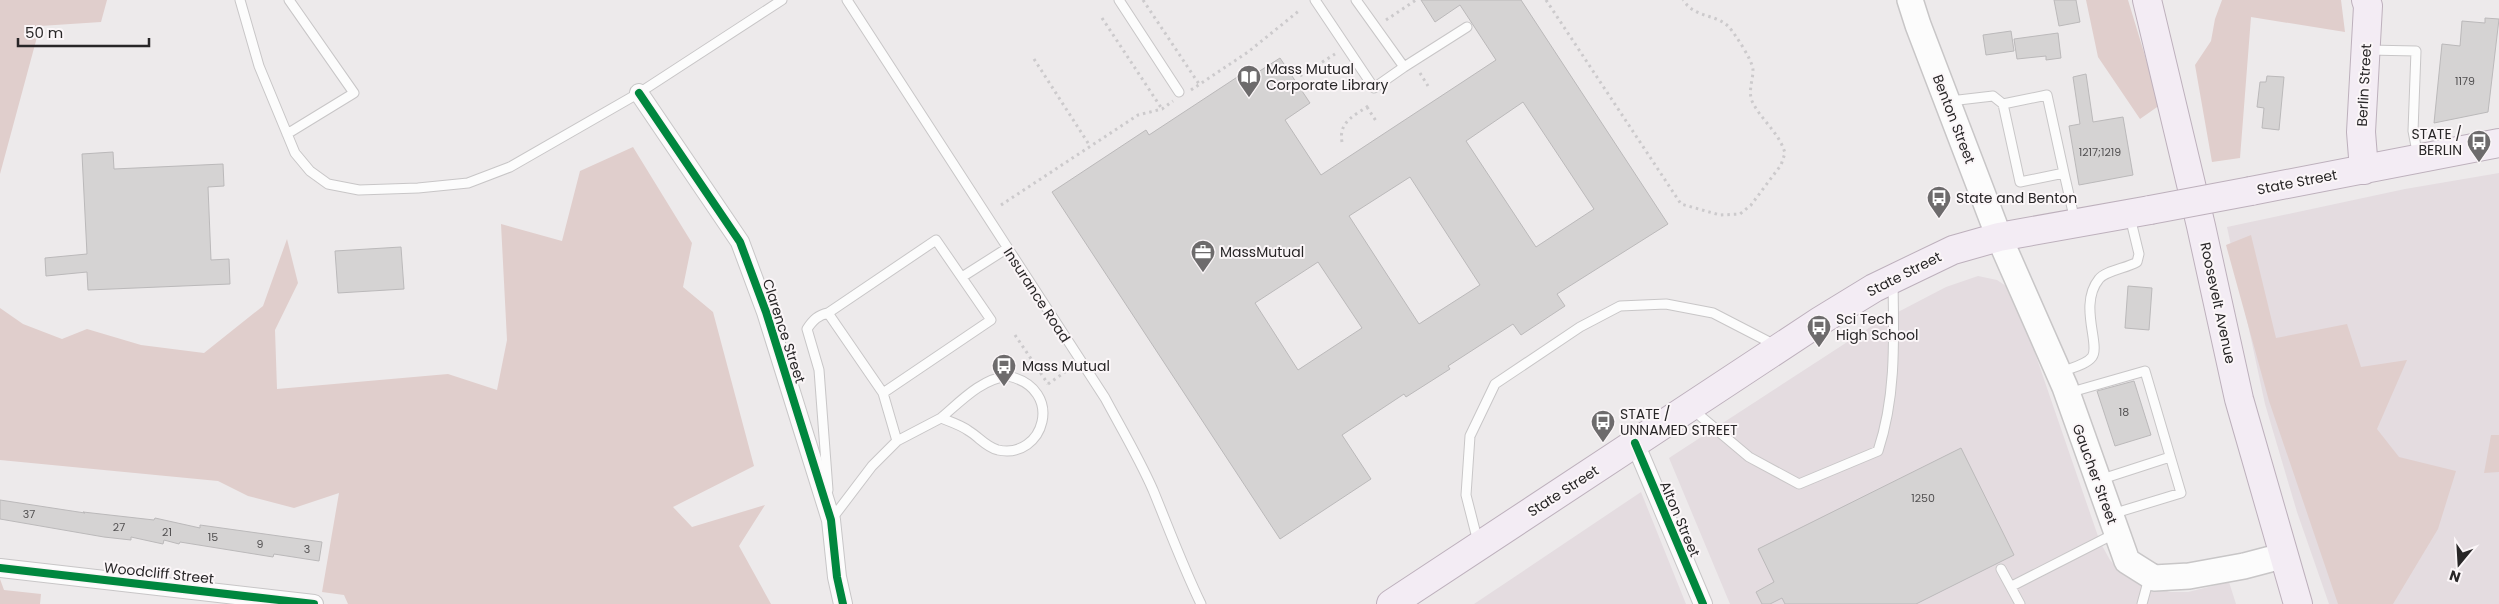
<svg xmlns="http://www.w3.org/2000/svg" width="2499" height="604" font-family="Poppins,sans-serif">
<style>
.built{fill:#e4dce0}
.green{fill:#e0cecc}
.building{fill:#d5d3d3;stroke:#bbb9ba;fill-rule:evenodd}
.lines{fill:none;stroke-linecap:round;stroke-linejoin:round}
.lane-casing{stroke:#c8c6c7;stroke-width:11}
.street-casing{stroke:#c8c6c7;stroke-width:20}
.secondary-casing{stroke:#c8c6c7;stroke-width:28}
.primary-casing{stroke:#bdb0bc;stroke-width:30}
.path{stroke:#cccacc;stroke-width:3;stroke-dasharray:2.5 4;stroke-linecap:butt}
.lane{stroke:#fcfcfc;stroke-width:9}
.street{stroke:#fcfcfc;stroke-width:18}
.secondary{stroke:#fcfcfc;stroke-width:25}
.primary{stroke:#f3ecf4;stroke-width:28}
.primary-bridge-casing{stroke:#bdb0bc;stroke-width:30;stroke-linecap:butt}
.primary-bridge{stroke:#f3ecf4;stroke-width:28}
.cycleway-casing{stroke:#fbf6f8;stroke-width:11}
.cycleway{stroke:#00873e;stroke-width:8}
.labels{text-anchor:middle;stroke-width:4;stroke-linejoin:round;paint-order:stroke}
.number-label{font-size:11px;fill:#535152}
.poi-label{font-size:14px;fill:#282627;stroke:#fbf6f8;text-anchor:start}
.street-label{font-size:14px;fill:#282627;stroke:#fbf6f8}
</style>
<rect width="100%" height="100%" fill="#edeaeb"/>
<path class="built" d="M 2499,173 L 2499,604 L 2329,604 L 2297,512 L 2265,404 L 2227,227 L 2405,189 Z
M 1978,276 L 1997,280 L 2006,286 L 2016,298 L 2100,542 L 2110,560 L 2120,572 L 2133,580 L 2170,592 L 2188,592 L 2229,582 L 2236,604 L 1730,604 L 1669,458 L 1875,324 L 1946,287 Z
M 1641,492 L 1686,604 L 1474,604 Z"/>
<path class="green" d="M 0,0 L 107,0 L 101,22 L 40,26 L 0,174 Z
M 2086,0 L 2128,0 L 2160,105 L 2140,119 L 2098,57 Z
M 2222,0 L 2341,0 L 2345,32 L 2251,17 L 2240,158 L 2212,162 L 2195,65 L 2211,41 L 2215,19 Z
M 633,147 L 692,243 L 683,287 L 713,312 L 754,466 L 673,507 L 692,527 L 765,505 L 739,546 L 771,604 L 348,604 L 344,595 L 322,592 L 339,493 L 294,508 L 248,496 L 218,481 L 0,460 L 0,308 L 23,324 L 62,339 L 87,329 L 141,345 L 204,353 L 263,306 L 287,239 L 298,283 L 275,330 L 277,389 L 448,374 L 497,390 L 507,340 L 501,224 L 562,241 L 580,171 Z
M 2251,235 L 2276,338 L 2347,324 L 2361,367 L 2407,360 L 2377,429 L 2399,457 L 2456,471 L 2438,529 L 2393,604 L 2338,604 L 2269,401 L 2226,245 Z
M 2491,435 L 2499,435 L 2499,472 L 2484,473 Z
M 0,579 L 4,590 L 41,594 L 40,604 L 0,604 Z"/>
<path class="building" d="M 1421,0 L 1521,0 L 1668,224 L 1557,294 L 1565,306 L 1521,335 L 1513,324 L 1448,366 L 1450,369 L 1406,397 L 1404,394 L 1342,435 L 1371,479 L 1280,539 L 1052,192 L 1146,130 L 1149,135 L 1251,68 L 1255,74 L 1280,58 L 1310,103 L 1285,120 L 1321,175 L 1496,60 L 1460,5 L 1435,22 ZM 1523,102 L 1594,209 L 1536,247 L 1466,141 ZM 1410,177 L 1480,285 L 1419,324 L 1349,216 ZM 1318,262 L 1362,328 L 1298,370 L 1255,303 Z
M 2054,0 L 2076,0 L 2080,22 L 2059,26 Z
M 2485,18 L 2499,19 L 2488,112 L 2434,123 L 2442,44 L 2460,46 L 2462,21 L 2485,23 Z
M 2011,31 L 2014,51 L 1986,55 L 1983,35 Z
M 2058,33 L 2061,58 L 2046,60 L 2046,56 L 2017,59 L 2014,39 Z
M 2086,74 L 2093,122 L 2123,117 L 2133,175 L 2079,185 L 2069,126 L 2080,124 L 2073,77 Z
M 2267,76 L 2284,77 L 2279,130 L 2262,128 L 2264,108 L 2257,107 L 2260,82 L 2266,82 Z
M 113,152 L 114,169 L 223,164 L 224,186 L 208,187 L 211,260 L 229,259 L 230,284 L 88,290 L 87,272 L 46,276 L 45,258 L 87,254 L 82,154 Z
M 401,247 L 404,289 L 338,293 L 335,251 Z
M 2128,286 L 2152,288 L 2149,330 L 2125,328 Z
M 2134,381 L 2151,435 L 2115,446 L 2097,391 Z
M 1961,448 L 2014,555 L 1916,604 L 1785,604 L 1782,598 L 1770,604 L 1762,604 L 1756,592 L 1774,582 L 1758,549 Z
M 0,500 L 85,513 L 83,512 L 154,520 L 155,518 L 200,528 L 200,525 L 322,542 L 319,561 L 274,554 L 273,557 L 180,542 L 179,544 L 164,540 L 163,544 L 131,537 L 131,540 L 104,537 L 0,519 Z"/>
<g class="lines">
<defs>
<path id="lane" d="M 240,0 L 259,66 L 295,153 L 310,171 L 328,184 L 359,190 L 418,188 L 468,183 L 510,167 L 639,93 L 782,0
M 847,0 L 1105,398 C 1121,428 1139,458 1153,490 C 1169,529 1183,567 1201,604
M 1119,0 L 1179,92
M 1315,0 L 1374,88 L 1404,67 L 1356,0
M 2368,50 L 2416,51 L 2413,131 L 2418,157
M 1404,67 L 1467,27
M 1950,101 L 1993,96 L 2003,104 L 2020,182 L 2064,173 L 2047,95 L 2003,104
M 287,134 L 354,93 L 289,0
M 2064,173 L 2075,221
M 962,277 L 1006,249
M 828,313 L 883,393 L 991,320 L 936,240 L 828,313 C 818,315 813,320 807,329 L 819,370 L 828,490
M 2061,372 C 2070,368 2086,365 2092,357 C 2101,345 2078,305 2099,279 C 2105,271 2127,268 2137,262 L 2139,254 L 2130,217
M 1008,376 C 1066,389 1044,460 998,450 C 986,447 979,437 969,431 C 961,425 951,422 941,418 C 961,401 981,379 1008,376 Z
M 883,393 L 897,441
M 2068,393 L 2145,371 L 2181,493 L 2112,514
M 1692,409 L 1749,457 L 1799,484 L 1878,451 C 1896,397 1894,341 1893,284
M 2099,480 L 2170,457
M 831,520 L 872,466 L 897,441 L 941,418
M 1478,542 L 1466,495 L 1470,436 L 1495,384 L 1580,327 L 1620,306 L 1666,304 L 1713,313 L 1775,345
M 2001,569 L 2020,604
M 2012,586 L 2116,533
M 2142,604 L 2149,578"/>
<path id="street" d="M 639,93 L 740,242 L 766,312 L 831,520 L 837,577 L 843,604
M 1635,443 L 1703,604
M 0,568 L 314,604"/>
<path id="secondary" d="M 1910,0 L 1918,25 L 1999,237 L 2065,387 L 2127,561 L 2154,578 L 2189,576 L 2244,566 L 2282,556"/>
<path id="primary" d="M 2147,0 L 2201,226 L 2239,399 L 2298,604
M 2364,170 L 2361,132 L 2368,6 L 2366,0
M 2251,191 L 2499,143
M 1391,604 L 1820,321 L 1874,288 L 1953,250 L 1999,237 L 2150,210"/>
</defs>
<use href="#lane" class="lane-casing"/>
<use href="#street" class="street-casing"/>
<use href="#secondary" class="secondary-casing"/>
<use href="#primary" class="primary-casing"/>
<path class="path" d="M 1143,0 L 1199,84
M 1546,0 L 1681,204 L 1720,215 L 1740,214 L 1751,205 L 1781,165 L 1785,153 C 1779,132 1760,119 1752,101 C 1748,91 1753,80 1753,70 C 1753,61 1735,34 1729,27 C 1715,13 1696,19 1683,0
M 1102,18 L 1162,109
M 1386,20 L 1416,0
M 1034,59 L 1090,146
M 1420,73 L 1428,86
M 1300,76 L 1335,54
M 1191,90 L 1248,52 L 1300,10
M 1367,107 L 1376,121
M 1342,142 C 1338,121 1356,115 1371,104
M 1001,205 L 1138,115 L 1162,109 L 1173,101
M 1015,335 L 1048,384
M 1048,384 L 1068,370"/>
<use href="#lane" class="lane"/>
<use href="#street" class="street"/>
<use href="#secondary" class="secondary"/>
<use href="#primary" class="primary"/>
<defs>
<path id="primary-bridge" d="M 2150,210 L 2251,191"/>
</defs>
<use href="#primary-bridge" class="primary-bridge-casing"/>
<use href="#primary-bridge" class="primary-bridge"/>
<defs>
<path id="cycleway" d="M 639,93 L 740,242 L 766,312 L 831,520 L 837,577 L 843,604
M 1635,443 L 1703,604
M 0,568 L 314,604"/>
</defs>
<use href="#cycleway" class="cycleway-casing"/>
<use href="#cycleway" class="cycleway"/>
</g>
<defs>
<symbol id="library-pin" viewBox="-11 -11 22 30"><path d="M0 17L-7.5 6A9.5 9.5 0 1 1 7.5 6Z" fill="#6d6b6c" stroke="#fbf6f8"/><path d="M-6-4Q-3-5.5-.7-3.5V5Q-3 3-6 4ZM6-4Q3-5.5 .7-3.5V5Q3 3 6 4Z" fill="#fff"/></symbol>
<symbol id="bus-pin" viewBox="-11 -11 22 30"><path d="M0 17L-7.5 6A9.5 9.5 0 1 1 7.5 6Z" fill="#6d6b6c" stroke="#fbf6f8"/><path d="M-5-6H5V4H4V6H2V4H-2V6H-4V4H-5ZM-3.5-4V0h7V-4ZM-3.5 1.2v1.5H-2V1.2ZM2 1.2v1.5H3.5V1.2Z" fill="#fff"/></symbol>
<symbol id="office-pin" viewBox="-11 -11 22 30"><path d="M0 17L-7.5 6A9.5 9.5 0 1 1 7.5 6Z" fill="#6d6b6c" stroke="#fbf6f8"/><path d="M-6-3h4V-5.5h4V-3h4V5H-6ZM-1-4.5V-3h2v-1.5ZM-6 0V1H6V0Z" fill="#fff"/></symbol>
</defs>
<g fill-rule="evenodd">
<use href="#library-pin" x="1235" y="63" width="28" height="38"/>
<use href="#bus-pin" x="2465" y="128" width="28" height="38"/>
<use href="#bus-pin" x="1925" y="184" width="28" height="38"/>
<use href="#office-pin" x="1189" y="238" width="28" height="38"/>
<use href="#bus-pin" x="1805" y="313" width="28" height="38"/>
<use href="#bus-pin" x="990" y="352" width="28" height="38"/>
<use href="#bus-pin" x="1589" y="408" width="28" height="38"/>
</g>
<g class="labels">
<g class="number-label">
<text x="2465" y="85">1179</text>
<text x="2100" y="156">1217;1219</text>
<text x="2124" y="416">18</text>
<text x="1923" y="502">1250</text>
<text x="29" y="518">37</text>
<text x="119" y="531">27</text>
<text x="167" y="536">21</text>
<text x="213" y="541">15</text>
<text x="260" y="548">9</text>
<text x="307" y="553">3</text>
</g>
<g class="poi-label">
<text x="1266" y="74">Mass Mutual<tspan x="1266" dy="16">Corporate Library</tspan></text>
<text x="2462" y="139" text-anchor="end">STATE /<tspan x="2462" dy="16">BERLIN</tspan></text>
<text x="1956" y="203">State and Benton</text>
<text x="1220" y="257">MassMutual</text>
<text x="1836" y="324">Sci Tech<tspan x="1836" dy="16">High School</tspan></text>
<text x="1022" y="371">Mass Mutual</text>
<text x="1620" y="419">STATE /<tspan x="1620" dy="16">UNNAMED STREET</tspan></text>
</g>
<g class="street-label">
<text transform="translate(2364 85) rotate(-87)" y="5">Berlin Street</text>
<text transform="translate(1954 119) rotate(69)" y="5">Benton Street</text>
<text transform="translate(2297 182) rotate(-11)" y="5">State Street</text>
<text transform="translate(1904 274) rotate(-27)" y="5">State Street</text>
<text transform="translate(1037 295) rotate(57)" y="5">Insurance Road</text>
<text transform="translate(2218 303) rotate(78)" y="5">Roosevelt Avenue</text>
<text transform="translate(784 331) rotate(72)" y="5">Clarence Street</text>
<text transform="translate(2095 474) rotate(70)" y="5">Gaucher Street</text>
<text transform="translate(1563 491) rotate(-33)" y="5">State Street</text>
<text transform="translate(1680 519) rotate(67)" y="5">Alton Street</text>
<text transform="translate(159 573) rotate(6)" y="5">Woodcliff Street</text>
</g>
</g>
<g transform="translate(2459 564) rotate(198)" stroke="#fbf6f8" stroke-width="4" paint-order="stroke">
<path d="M0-4L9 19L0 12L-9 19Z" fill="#282627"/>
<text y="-8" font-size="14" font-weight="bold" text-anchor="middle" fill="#282627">N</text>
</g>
<path d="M18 38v8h131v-8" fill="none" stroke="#282627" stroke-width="2.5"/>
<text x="25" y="38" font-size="15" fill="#282627" stroke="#fbf6f8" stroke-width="4" paint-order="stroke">50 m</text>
</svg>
